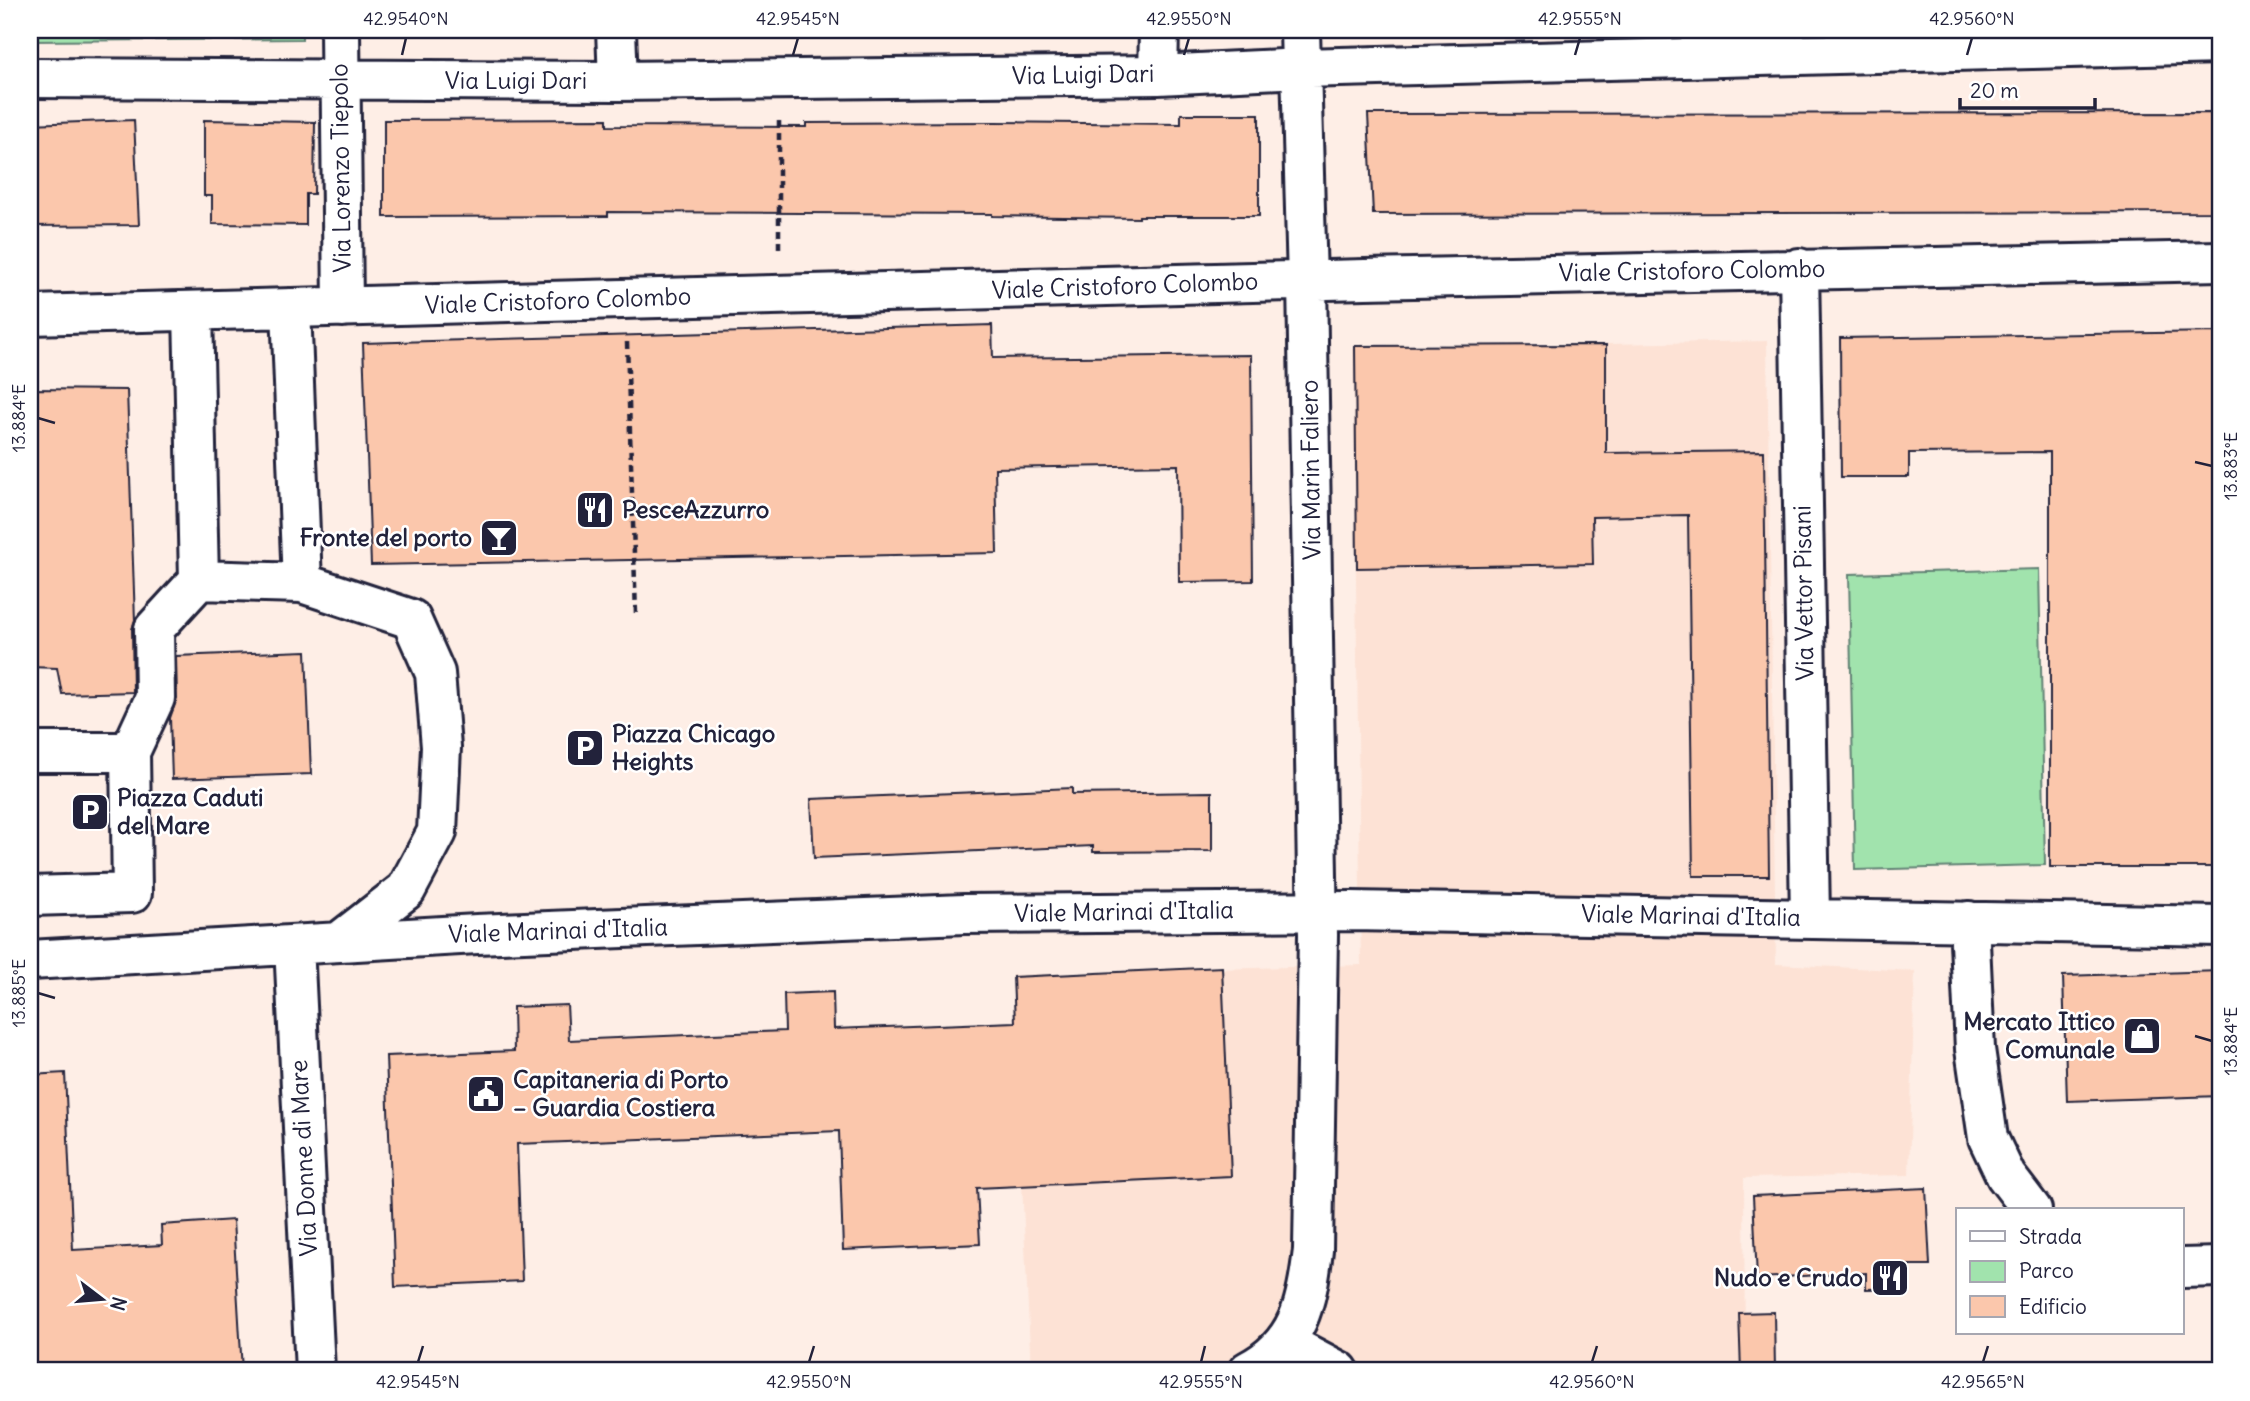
<svg xmlns="http://www.w3.org/2000/svg" width="2250" height="1401" font-family="Delius,sans-serif">
<style>
.built{fill:#fde2d5}
.green{fill:#a1e3ad;stroke:#628274;stroke-width:2}
.building{fill:#fbc7ac;stroke:#22223b;stroke-width:2}
.lines{fill:none;stroke-linecap:round;stroke-linejoin:round}
.minor-casing{stroke:#22223b;stroke-width:44}
.path{stroke:#22223b;stroke-width:4.5;stroke-dasharray:7 5;stroke-linecap:butt}
.minor{stroke:#fff;stroke-width:38}
.ticks{fill:none;stroke:#22223b;stroke-width:2.5}
.labels{text-anchor:middle;stroke-width:5;stroke-linejoin:round;paint-order:stroke}
.street-label{font-size:24px;fill:#22223b;stroke:#fff}
.poi-label{font-size:24px;font-weight:bold;fill:#22223b;stroke:#fff;text-anchor:start}
.neatline{fill:none;stroke:#22223b;stroke-width:2.5}
.ticks-label{font-size:18px;text-anchor:middle;fill:#22223b}
</style>
<rect width="100%" height="100%" fill="#feeee6"/>
<filter id="ink" filterUnits="userSpaceOnUse"><feTurbulence type="fractalNoise" baseFrequency=".0143" numOctaves="2"/><feDisplacementMap in="SourceGraphic" scale="14" xChannelSelector="R" yChannelSelector="G"/><feConvolveMatrix kernelMatrix="1 2 1 2 8 2 1 2 1" color-interpolation-filters="sRGB"/></filter>
<g filter="url(#ink)">
<path class="built" d="M 1767,341 L 1776,964 L 1915,971 L 1909,1175 L 1744,1178 L 1745,1371 L 1031,1371 L 1012,975 L 1361,965 L 1353,349 Z"/>
<path class="green" d="M 30,30 L 302,30 L 302,39 L 30,41 Z
M 2039,569 L 2045,865 L 1855,870 L 1849,574 Z"/>
<path class="building" d="M 2220,113 L 2220,212 L 1373,214 L 1368,114 Z
M 1181,114 L 1259,114 L 1259,216 L 1139,216 L 1139,218 L 992,216 L 992,214 L 608,212 L 608,216 L 384,217 L 384,120 L 607,119 L 607,126 L 806,127 L 806,123 L 993,122 L 1181,124 Z
M 134,120 L 139,225 L 30,226 L 30,124 Z
M 204,120 L 315,122 L 314,194 L 306,194 L 306,225 L 212,224 L 212,196 L 204,196 Z
M 992,325 L 993,358 L 1251,355 L 1253,581 L 1179,582 L 1178,465 L 995,468 L 997,553 L 371,565 L 363,343 Z
M 2220,332 L 2220,867 L 2050,867 L 2050,452 L 1909,453 L 1909,477 L 1841,477 L 1840,338 Z
M 1606,345 L 1606,453 L 1764,451 L 1769,876 L 1693,876 L 1688,515 L 1592,517 L 1593,564 L 1357,568 L 1355,346 Z
M 30,389 L 127,390 L 135,621 L 132,629 L 133,692 L 62,694 L 57,668 L 30,667 Z
M 306,651 L 311,774 L 172,779 L 170,718 L 177,698 L 176,656 Z
M 1072,788 L 1072,794 L 1212,792 L 1212,851 L 1093,852 L 1093,846 L 814,858 L 811,799 Z
M 1222,967 L 1231,1176 L 977,1188 L 980,1244 L 843,1250 L 839,1131 L 517,1144 L 522,1281 L 395,1287 L 386,1056 L 514,1051 L 513,1007 L 567,1005 L 569,1040 L 785,1031 L 784,994 L 833,992 L 834,1029 L 1015,1022 L 1013,977 Z
M 2220,971 L 2220,1096 L 2067,1101 L 2063,976 Z
M 65,1073 L 73,1250 L 162,1245 L 161,1225 L 233,1220 L 242,1371 L 30,1371 L 30,1075 Z
M 1926,1188 L 1930,1265 L 1909,1265 L 1909,1288 L 1866,1289 L 1866,1273 L 1757,1278 L 1753,1196 Z
M 1774,1312 L 1775,1371 L 1741,1371 L 1739,1313 Z"/>
<g class="lines">
<defs>
<path id="minor" d="M 340,30 L 343,307
M 616,30 L 618,81
M 1158,75 L 1159,30
M 30,78 L 618,81 L 1158,75 L 1301,68 L 2220,44
M 1799,268 L 1810,918
M 291,308 L 302,583
M 193,311 L 199,580 L 302,583 L 411,619 L 435,673 L 441,747 L 437,832 L 406,890 L 339,942
M 30,315 L 1365,279 L 2220,261
M 30,752 L 130,752 L 132,893 L 30,896
M 130,752 L 155,698 L 154,629 L 199,580
M 1969,921 L 1975,1049 L 1988,1138 L 2006,1176 L 2032,1210
M 294,945 L 315,1371
M 30,960 L 477,934 L 964,914 L 1352,911 L 2220,926
M 2182,1268 L 2220,1267
M 1286,1343 L 1339,1371
M 1248,1371 C 1299,1345 1307,1302 1313,1250 L 1318,935 L 1307,281 L 1300,30"/>
</defs>
<use href="#minor" class="minor-casing"/>
<path class="path" d="M 779,121 L 779,253
M 627,342 L 636,614"/>
<use href="#minor" class="minor"/>
</g>
</g>
<path class="ticks" d="M 402,55 L 406,38M 793,55 L 798,38M 1184,55 L 1189,38M 1575,55 L 1580,38M 1967,55 L 1972,38M 38,418 L 55,423M 2195,462 L 2212,466M 38,993 L 55,998M 2195,1036 L 2212,1041M 418,1362 L 423,1346M 809,1362 L 814,1346M 1201,1362 L 1205,1346M 1592,1362 L 1597,1346M 1983,1362 L 1988,1346"/>
<defs>
<symbol id="restaurant-square" viewBox="-11 -11 22 22"><rect x="-9" y="-9" width="18" height="18" rx="4" fill="#22223b" stroke="#fff"/><path d="M-5-6h1v4h1v-4h1v4h1v-4h1v5L-1.5 .5V6h-2V.5L-5-1ZM5-6V6H3V1.5H1.5Q1.5-4 5-6Z" fill="#fff"/></symbol>
<symbol id="bar-square" viewBox="-11 -11 22 22"><rect x="-9" y="-9" width="18" height="18" rx="4" fill="#22223b" stroke="#fff"/><path d="M-6-5H6L.8 .8V4.5H3.5V6h-7V4.5H-.8V.8Z" fill="#fff"/></symbol>
<symbol id="parking-square" viewBox="-11 -11 22 22"><rect x="-9" y="-9" width="18" height="18" rx="4" fill="#22223b" stroke="#fff"/><path d="M-3.5-5.5H1a3.5 3.5 0 0 1 0 7H-1V5.5H-3.5ZM-1-3.4V-.6H.8a1.4 1.4 0 0 0 0-2.8Z" fill="#fff"/></symbol>
<symbol id="shop-square" viewBox="-11 -11 22 22"><rect x="-9" y="-9" width="18" height="18" rx="4" fill="#22223b" stroke="#fff"/><path d="M-5-2.5h2.3a2.7 3.5 0 0 1 5.4 0H5L5.5 6h-11ZM-1.5-2.5h3a1.5 2.3 0 0 0-3 0Z" fill="#fff"/></symbol>
<symbol id="civic-square" viewBox="-11 -11 22 22"><rect x="-9" y="-9" width="18" height="18" rx="4" fill="#22223b" stroke="#fff"/><path d="M-.6-6.5H3V-4.5H.6V-3L4-1V1h2V6H-6V1h2V-1L-.6-3ZM-1.2 2.5V6h2.4V2.5Z" fill="#fff"/></symbol>
</defs>
<g fill-rule="evenodd">
<use href="#restaurant-square" x="573" y="488" width="44" height="44"/>
<use href="#bar-square" x="477" y="516" width="44" height="44"/>
<use href="#parking-square" x="563" y="726" width="44" height="44"/>
<use href="#parking-square" x="68" y="790" width="44" height="44"/>
<use href="#shop-square" x="2120" y="1014" width="44" height="44"/>
<use href="#civic-square" x="464" y="1072" width="44" height="44"/>
<use href="#restaurant-square" x="1868" y="1256" width="44" height="44"/>
</g>
<g class="labels">
<g class="street-label">
<text transform="translate(1083 75) rotate(-1)" y="8">Via Luigi Dari</text>
<text x="516" y="89">Via Luigi Dari</text>
<text transform="translate(341 168) rotate(-91)" y="8">Via Lorenzo Tiepolo</text>
<text transform="translate(1692 271) rotate(-1)" y="8">Viale Cristoforo Colombo</text>
<text transform="translate(1125 286) rotate(-2)" y="8">Viale Cristoforo Colombo</text>
<text transform="translate(558 301) rotate(-2)" y="8">Viale Cristoforo Colombo</text>
<text transform="translate(1311 470) rotate(-91)" y="8">Via Marin Faliero</text>
<text transform="translate(1804 593) rotate(-91)" y="8">Via Vettor Pisani</text>
<text transform="translate(1124 912) rotate(-1)" y="8">Viale Marinai d'Italia</text>
<text transform="translate(1691 916) rotate(1)" y="8">Viale Marinai d'Italia</text>
<text transform="translate(558 931) rotate(-2)" y="8">Viale Marinai d'Italia</text>
<text transform="translate(304 1158) rotate(-93)" y="8">Via Donne di Mare</text>
</g>
<g class="poi-label">
<text x="622" y="518">PesceAzzurro</text>
<text x="472" y="546" text-anchor="end">Fronte del porto</text>
<text x="612" y="742">Piazza Chicago<tspan x="612" dy="28">Heights</tspan></text>
<text x="117" y="806">Piazza Caduti<tspan x="117" dy="28">del Mare</tspan></text>
<text x="2115" y="1030" text-anchor="end">Mercato Ittico<tspan x="2115" dy="28">Comunale</tspan></text>
<text x="513" y="1088">Capitaneria di Porto<tspan x="513" dy="28">– Guardia Costiera</tspan></text>
<text x="1863" y="1286" text-anchor="end">Nudo e Crudo</text>
</g>
</g>
<rect width="2250" height="1401" fill="none" stroke="#fff" stroke-width="77"/>
<rect x="1956" y="1208" width="228" height="126" fill="#ffffff" stroke="#a7a7b1" stroke-width="2"/>
<rect x="1970" y="1231" width="35" height="10" fill="#ffffff" stroke="#a7a7b1" stroke-width="2"/>
<text x="2019" y="1244" font-size="21" fill="#22223b">Strada</text>
<rect x="1970" y="1261" width="35" height="21" fill="#a1e3ad" stroke="#a7a7b1" stroke-width="2"/>
<text x="2019" y="1278" font-size="21" fill="#22223b">Parco</text>
<rect x="1970" y="1296" width="35" height="21" fill="#fbc7ac" stroke="#a7a7b1" stroke-width="2"/>
<text x="2019" y="1314" font-size="21" fill="#22223b">Edificio</text>
<g transform="translate(102 1299) rotate(106)" stroke="#ffffff" stroke-width="5" paint-order="stroke">
<path d="M0-5L12 26L0 18L-12 26Z" fill="#22223b"/>
<text y="-10" font-size="19" font-weight="bold" text-anchor="middle" fill="#22223b">N</text>
</g>
<path d="M1960 98v10h135v-10" fill="none" stroke="#22223b" stroke-width="3.5"/>
<text x="1970" y="98" font-size="21" fill="#22223b" stroke="#ffffff" stroke-width="5" paint-order="stroke">20 m</text>
<rect x="38" y="38" width="2174" height="1324" class="neatline"/>
<g class="ticks-label">
<text x="406" y="25">42.9540°N</text>
<text x="798" y="25">42.9545°N</text>
<text x="1189" y="25">42.9550°N</text>
<text x="1580" y="25">42.9555°N</text>
<text x="1972" y="25">42.9560°N</text>
<text transform="translate(19 418) rotate(-90)" y="6">13.884°E</text>
<text transform="translate(2231 466) rotate(-90)" y="6">13.883°E</text>
<text transform="translate(19 993) rotate(-90)" y="6">13.885°E</text>
<text transform="translate(2231 1041) rotate(-90)" y="6">13.884°E</text>
<text x="418" y="1388">42.9545°N</text>
<text x="809" y="1388">42.9550°N</text>
<text x="1201" y="1388">42.9555°N</text>
<text x="1592" y="1388">42.9560°N</text>
<text x="1983" y="1388">42.9565°N</text>
</g>
</svg>
